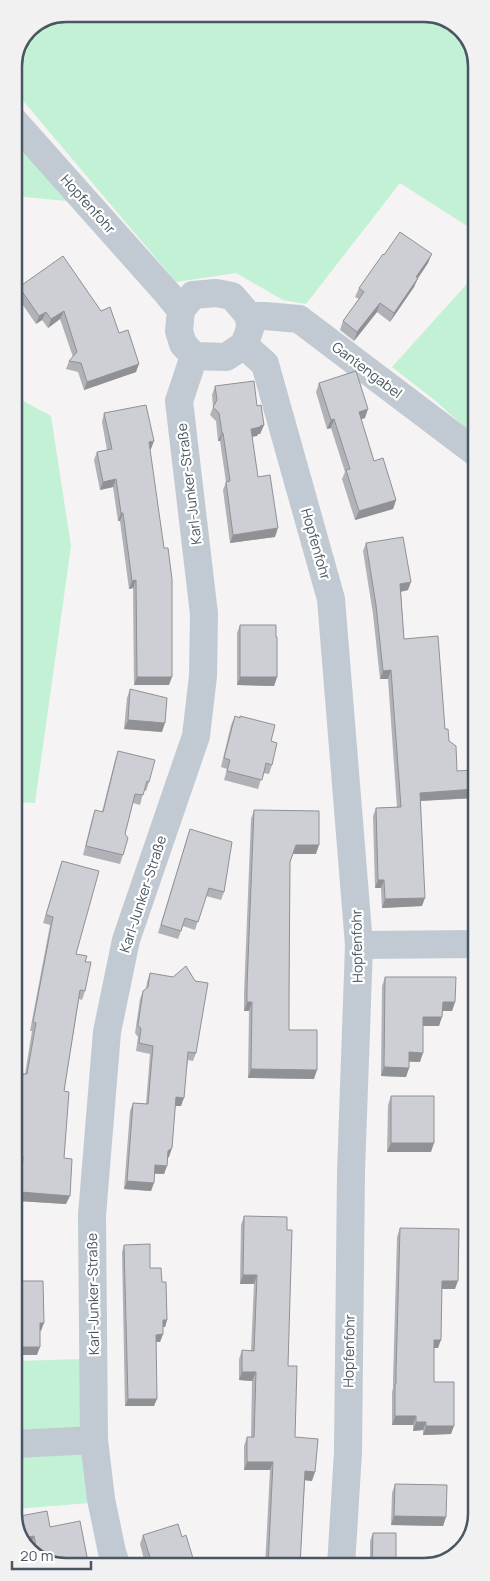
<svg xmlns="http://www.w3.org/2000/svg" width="490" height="1581" font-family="Manrope,sans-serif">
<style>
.green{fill:#c3f1d5}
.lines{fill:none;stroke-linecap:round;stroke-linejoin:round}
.minor{stroke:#c1cad2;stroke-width:28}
.wall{fill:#b0b2b7}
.shaded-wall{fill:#909195}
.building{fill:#cdcfd5;stroke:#909195}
.labels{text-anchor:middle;stroke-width:4.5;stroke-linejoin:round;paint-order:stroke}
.street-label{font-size:14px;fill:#4a5661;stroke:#fff}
.rim{fill:none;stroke:#4a5661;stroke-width:2.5}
</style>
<rect width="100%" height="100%" fill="#f5f3f3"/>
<path class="green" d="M 67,14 L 427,14 L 458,27 L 475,53 L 475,231 L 400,183 L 306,304 L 283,300 L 236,273 L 176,282 L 14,90 L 14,64 L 30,29 Z
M 14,141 L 67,201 L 14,196 Z
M 475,275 L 475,437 L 437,402 L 392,367 Z
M 14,396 L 51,416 L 71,546 L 35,803 L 15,802 Z
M 83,1359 L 85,1432 L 15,1436 L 15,1361 Z
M 86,1447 L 90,1503 L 15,1509 L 15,1452 Z"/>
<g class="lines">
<path class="minor" d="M 14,121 L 167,293 L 181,310 L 179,331 L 183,344 L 194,356 L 226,357 L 244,345 L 250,329 L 249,316 L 232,296 L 216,293 L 193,295 L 181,310
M 249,316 L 265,316 L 299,319 L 475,452
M 244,345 L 265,364 L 331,599 L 359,945 L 351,1172 L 348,1452 L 341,1566
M 359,945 L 476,944
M 15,1444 L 94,1440
M 117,1567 L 112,1552 L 101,1499 L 94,1440 L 92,1215 L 107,1032 L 126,940 L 196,736 L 203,676 L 204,614 L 179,401 L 194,356"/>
</g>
<path class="wall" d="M 384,255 L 428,263 L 418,278 L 414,287 L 390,322 L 377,312 L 354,341 L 340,330 L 343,321 L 359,299 L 355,297 L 359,288 Z
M 19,287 L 101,311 L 119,333 L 136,372 L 84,390 L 78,372 L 66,369 L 69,361 L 73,357 L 60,319 L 48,328 L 42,320 L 36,324 L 16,295 Z
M 319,383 L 365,418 L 361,419 L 374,461 L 396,500 L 393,509 L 355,520 L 342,479 L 345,472 L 331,428 L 327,429 L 316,392 Z
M 215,386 L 257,406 L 264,425 L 260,434 L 258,434 L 257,436 L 252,437 L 258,477 L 275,537 L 230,543 L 223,490 L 226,482 L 220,441 L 218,441 L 216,421 L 210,415 L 213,407 L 212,395 Z
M 104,413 L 151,449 L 150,449 L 169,685 L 134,685 L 133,588 L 129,589 L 120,521 L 118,521 L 113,487 L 100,490 L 94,460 L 97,452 L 107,450 L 102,422 Z
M 366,543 L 408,590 L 401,592 L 404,639 L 445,729 L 449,741 L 457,771 L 475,798 L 421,801 L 422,906 L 382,908 L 381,888 L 375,888 L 373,816 L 376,808 L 397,807 L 388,679 L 380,679 L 373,614 L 363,551 Z
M 240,625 L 277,677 L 274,686 L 237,685 L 237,633 Z
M 130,689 L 162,732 L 124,729 L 127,698 Z
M 235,716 L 240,718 L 240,716 L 271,741 L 272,765 L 269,774 L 263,773 L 258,789 L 224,780 L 227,769 L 221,767 L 231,725 Z
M 118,751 L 149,782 L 146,791 L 144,790 L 140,805 L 133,803 L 125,834 L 123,855 L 120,864 L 83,855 L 92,819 L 95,810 L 102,812 L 115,760 Z
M 254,810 L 316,854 L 293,854 L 290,862 L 289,1030 L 314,1079 L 248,1078 L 249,1011 L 244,1011 L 244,994 L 251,819 Z
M 190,829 L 224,892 L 221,900 L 206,896 L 195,930 L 183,926 L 178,939 L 158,933 Z
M 62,861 L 76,954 L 85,962 L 85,991 L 82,1000 L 79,999 L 64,1091 L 64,1158 L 66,1204 L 18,1201 L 20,1165 L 15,1165 L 15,1134 L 20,1082 L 23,1074 L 25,1074 L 32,1031 L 30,1031 L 50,925 L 43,923 Z
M 150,973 L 196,1053 L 193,1061 L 188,1060 L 181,1106 L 175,1106 L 172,1148 L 168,1158 L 164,1174 L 154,1174 L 151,1191 L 124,1189 L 130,1111 L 133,1103 L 146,1104 L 150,1054 L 136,1051 L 138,1037 L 135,1033 L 140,999 L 143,991 L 146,989 L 147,982 Z
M 385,977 L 455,1002 L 452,1011 L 442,1011 L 439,1026 L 423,1026 L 420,1062 L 409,1062 L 409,1068 L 406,1077 L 381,1076 L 382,986 Z
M 391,1096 L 431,1152 L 387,1152 L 388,1105 Z
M 244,1216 L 288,1366 L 295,1437 L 312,1481 L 305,1480 L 300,1566 L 265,1566 L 270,1470 L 244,1470 L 244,1446 L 247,1437 L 251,1437 L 252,1381 L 239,1380 L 239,1359 L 242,1350 L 251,1351 L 254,1284 L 240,1284 L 241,1225 Z
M 400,1228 L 455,1289 L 441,1289 L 438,1348 L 434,1348 L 434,1382 L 451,1434 L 423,1435 L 423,1430 L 413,1431 L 413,1425 L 392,1425 L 392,1392 L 393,1388 L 393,1380 L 397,1237 Z
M 124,1245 L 150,1268 L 162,1282 L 167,1320 L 165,1327 L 163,1327 L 163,1334 L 160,1342 L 156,1342 L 154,1406 L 125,1406 L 122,1252 Z
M 395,1484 L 446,1517 L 443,1526 L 391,1525 L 392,1493 Z
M 20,1516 L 50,1527 L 63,1567 L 33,1555 L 31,1544 L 26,1545 L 18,1532 L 17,1525 Z
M 373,1533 L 396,1563 L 407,1566 L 370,1566 L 370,1541 Z
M 143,1535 L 182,1537 L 195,1567 L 146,1567 L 140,1544 Z"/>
<path class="shaded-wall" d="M 432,254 L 428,263 L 418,278 L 414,287 L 390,322 L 394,313 L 416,277 Z
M 380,303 L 377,312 L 354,341 L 357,332 Z
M 64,311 L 60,319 L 48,328 L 51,319 Z
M 46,312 L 42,320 L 36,324 L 39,316 Z
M 139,364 L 136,372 L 84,390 L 87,382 Z
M 368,409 L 365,418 L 355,421 L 359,412 Z
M 334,419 L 331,428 L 327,429 L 331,420 Z
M 264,425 L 260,434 L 258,434 L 257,436 L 248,437 L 251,429 Z
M 222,433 L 223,433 L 220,441 L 218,441 Z
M 154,441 L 151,449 L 146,450 L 149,442 Z
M 116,479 L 113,487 L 100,490 L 103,482 Z
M 396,500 L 393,509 L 355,520 L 359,511 Z
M 121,513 L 123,513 L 120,521 L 118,521 Z
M 278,528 L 275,537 L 230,543 L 233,535 Z
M 136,580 L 133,588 L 129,589 L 132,581 Z
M 411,582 L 408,590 L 397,592 L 400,584 Z
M 391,670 L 388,679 L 380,679 L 383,671 Z
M 137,677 L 172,677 L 169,685 L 134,685 Z
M 240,677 L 277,677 L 274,686 L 237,685 Z
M 128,720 L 165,723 L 162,732 L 124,729 Z
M 475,789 L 475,798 L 417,801 L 420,793 Z
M 296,845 L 319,845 L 316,854 L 293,854 Z
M 378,880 L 384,880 L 381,888 L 375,888 Z
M 425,898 L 422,906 L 382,908 L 385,899 Z
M 247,1002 L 252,1002 L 249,1011 L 244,1011 Z
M 443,1002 L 455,1002 L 452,1011 L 439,1011 Z
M 423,1017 L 442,1017 L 439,1026 L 420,1026 Z
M 409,1052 L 423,1053 L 420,1062 L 406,1061 Z
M 384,1067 L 409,1068 L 406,1077 L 381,1076 Z
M 251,1069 L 317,1070 L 314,1079 L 248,1078 Z
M 176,1097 L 184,1098 L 181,1106 L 173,1106 Z
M 391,1143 L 434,1143 L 431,1152 L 387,1152 Z
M 172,1148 L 169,1157 L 165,1160 L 168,1151 Z
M 15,1156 L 23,1156 L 20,1165 L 15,1165 Z
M 155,1165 L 167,1166 L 164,1174 L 152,1173 Z
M 127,1181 L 154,1183 L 151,1191 L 124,1189 Z
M 21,1192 L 70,1196 L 66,1204 L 18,1201 Z
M 243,1275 L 257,1275 L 254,1284 L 240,1284 Z
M 442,1281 L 458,1281 L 455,1289 L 439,1289 Z
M 163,1320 L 167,1320 L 165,1327 L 160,1327 Z
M 40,1323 L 44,1323 L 41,1331 L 37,1331 Z
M 163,1334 L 160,1342 L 154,1342 L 156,1335 Z
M 434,1340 L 441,1340 L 438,1348 L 431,1348 Z
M 15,1347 L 40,1347 L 37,1355 L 15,1355 Z
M 242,1372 L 256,1372 L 252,1381 L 239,1380 Z
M 128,1399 L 157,1399 L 154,1406 L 125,1406 Z
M 395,1416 L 416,1416 L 413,1425 L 392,1425 Z
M 416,1422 L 426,1422 L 423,1430 L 413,1431 Z
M 426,1426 L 454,1426 L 451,1434 L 423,1435 Z
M 247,1462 L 273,1462 L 270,1470 L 244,1470 Z
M 305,1471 L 315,1472 L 312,1481 L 302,1480 Z
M 394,1516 L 446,1517 L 443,1526 L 391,1525 Z
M 34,1536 L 31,1544 L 26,1545 L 23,1540 L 24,1538 Z"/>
<path class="building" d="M 400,232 L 432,254 L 416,277 L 418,278 L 394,313 L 380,303 L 357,332 L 343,321 L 364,292 L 359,288 L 383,254 L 384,255 Z
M 63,256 L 101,311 L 110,307 L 119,333 L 128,330 L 139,364 L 87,382 L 81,363 L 69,361 L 77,352 L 64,311 L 51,319 L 46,312 L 39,316 L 19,287 Z
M 356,371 L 368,409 L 359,412 L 374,461 L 383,458 L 396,500 L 359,511 L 346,470 L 350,469 L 334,419 L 331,420 L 319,383 Z
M 254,381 L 257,406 L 261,405 L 264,425 L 260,426 L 260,427 L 251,429 L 258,477 L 270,475 L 278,528 L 233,535 L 226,482 L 230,481 L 223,433 L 222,433 L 219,413 L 213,407 L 217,400 L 215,386 Z
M 146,405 L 154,441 L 149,442 L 164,548 L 168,548 L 172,579 L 172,677 L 137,677 L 136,580 L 132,581 L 123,513 L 121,513 L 116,479 L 103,482 L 97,452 L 112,449 L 104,413 Z
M 403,537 L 411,582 L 400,584 L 404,639 L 438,636 L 445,729 L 448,729 L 449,741 L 456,746 L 457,771 L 475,770 L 475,789 L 420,793 L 425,898 L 385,899 L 384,880 L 378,880 L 376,808 L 401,807 L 391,670 L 383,671 L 376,605 L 366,543 Z
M 240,625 L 276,625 L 276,637 L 277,637 L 277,677 L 240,677 Z
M 130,689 L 167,698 L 165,723 L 128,720 Z
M 235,716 L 240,718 L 240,716 L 275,725 L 271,741 L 277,743 L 272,765 L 266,763 L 262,780 L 227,771 L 230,760 L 224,758 Z
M 118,751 L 155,760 L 149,782 L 147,781 L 143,795 L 135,794 L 125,834 L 128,838 L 123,855 L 86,846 L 95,810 L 103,812 Z
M 254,810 L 319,811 L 319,845 L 296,845 L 290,862 L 289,992 L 289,1030 L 317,1030 L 317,1070 L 251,1069 L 252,1002 L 247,1002 L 247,986 Z
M 190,829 L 232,842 L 224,892 L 209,888 L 198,922 L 185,918 L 181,931 L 161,925 Z
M 62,861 L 99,871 L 76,954 L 87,956 L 85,962 L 91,962 L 85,991 L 80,990 L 64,1091 L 69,1092 L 64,1158 L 72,1159 L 70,1196 L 21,1192 L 23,1156 L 15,1156 L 23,1074 L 27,1074 L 36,1023 L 33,1022 L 53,917 L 46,915 Z
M 186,966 L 195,981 L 208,983 L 196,1053 L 188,1052 L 184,1098 L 176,1097 L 172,1148 L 168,1151 L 167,1166 L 155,1165 L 154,1183 L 127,1181 L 133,1103 L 148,1104 L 153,1046 L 139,1043 L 141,1029 L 138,1025 L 143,991 L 148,987 L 150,973 L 173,977 Z
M 385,977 L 456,977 L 455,1002 L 443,1002 L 442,1017 L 423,1017 L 423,1053 L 409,1052 L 409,1068 L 384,1067 Z
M 391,1096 L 434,1096 L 434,1143 L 391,1143 Z
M 244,1216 L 287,1217 L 287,1230 L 292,1230 L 288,1366 L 297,1366 L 295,1437 L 318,1439 L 315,1472 L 305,1471 L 300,1566 L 268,1566 L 273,1462 L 247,1462 L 247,1437 L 254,1437 L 256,1372 L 242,1372 L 242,1350 L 254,1351 L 257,1275 L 243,1275 Z
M 400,1228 L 459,1229 L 458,1281 L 442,1281 L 441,1340 L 434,1340 L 434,1382 L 454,1382 L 454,1426 L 426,1426 L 426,1422 L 416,1422 L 416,1416 L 395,1416 L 395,1384 L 396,1384 L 396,1372 Z
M 150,1244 L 150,1268 L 161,1268 L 162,1282 L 166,1282 L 167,1320 L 163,1320 L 163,1334 L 156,1335 L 157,1399 L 128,1399 L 124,1245 Z
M 15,1281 L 43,1281 L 44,1323 L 40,1323 L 40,1347 L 15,1347 Z
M 395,1484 L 447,1485 L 446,1517 L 394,1516 Z
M 47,1511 L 50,1527 L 80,1521 L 89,1567 L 63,1567 L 38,1557 L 34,1536 L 24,1538 L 20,1516 Z
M 178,1524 L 182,1537 L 186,1535 L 195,1565 L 191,1567 L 153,1567 L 143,1535 Z
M 373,1533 L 396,1533 L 396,1563 L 407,1564 L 407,1566 L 372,1566 Z"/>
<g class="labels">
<g class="street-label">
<text transform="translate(88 204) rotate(48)" y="5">Hopfenfohr</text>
<text transform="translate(367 370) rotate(37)" y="5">Gantengabel</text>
<text transform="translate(189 484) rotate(-97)" y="5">Karl-Junker-Straße</text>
<text transform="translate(316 544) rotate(74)" y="5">Hopfenfohr</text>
<text transform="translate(143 894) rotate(-72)" y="5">Karl-Junker-Straße</text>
<text transform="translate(357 946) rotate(-91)" y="5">Hopfenfohr</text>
<text transform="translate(93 1294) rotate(-91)" y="5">Karl-Junker-Straße</text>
<text transform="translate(349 1351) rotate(-89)" y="5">Hopfenfohr</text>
</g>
</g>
<path d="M0 0H490V1581H0ZM66 22H424A44 44 0 0 1 468 66V1514A44 44 0 0 1 424 1558H66A44 44 0 0 1 22 1514V66A44 44 0 0 1 66 22Z" fill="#f1f1f2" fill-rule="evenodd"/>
<path class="rim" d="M66 22H424A44 44 0 0 1 468 66V1514A44 44 0 0 1 424 1558H66A44 44 0 0 1 22 1514V66A44 44 0 0 1 66 22Z"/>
<path d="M12 1561v8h79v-8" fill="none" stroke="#4a5661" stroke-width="2.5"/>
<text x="20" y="1561" font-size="15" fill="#4a5661" stroke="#ffffff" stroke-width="4" paint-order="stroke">20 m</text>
</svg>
